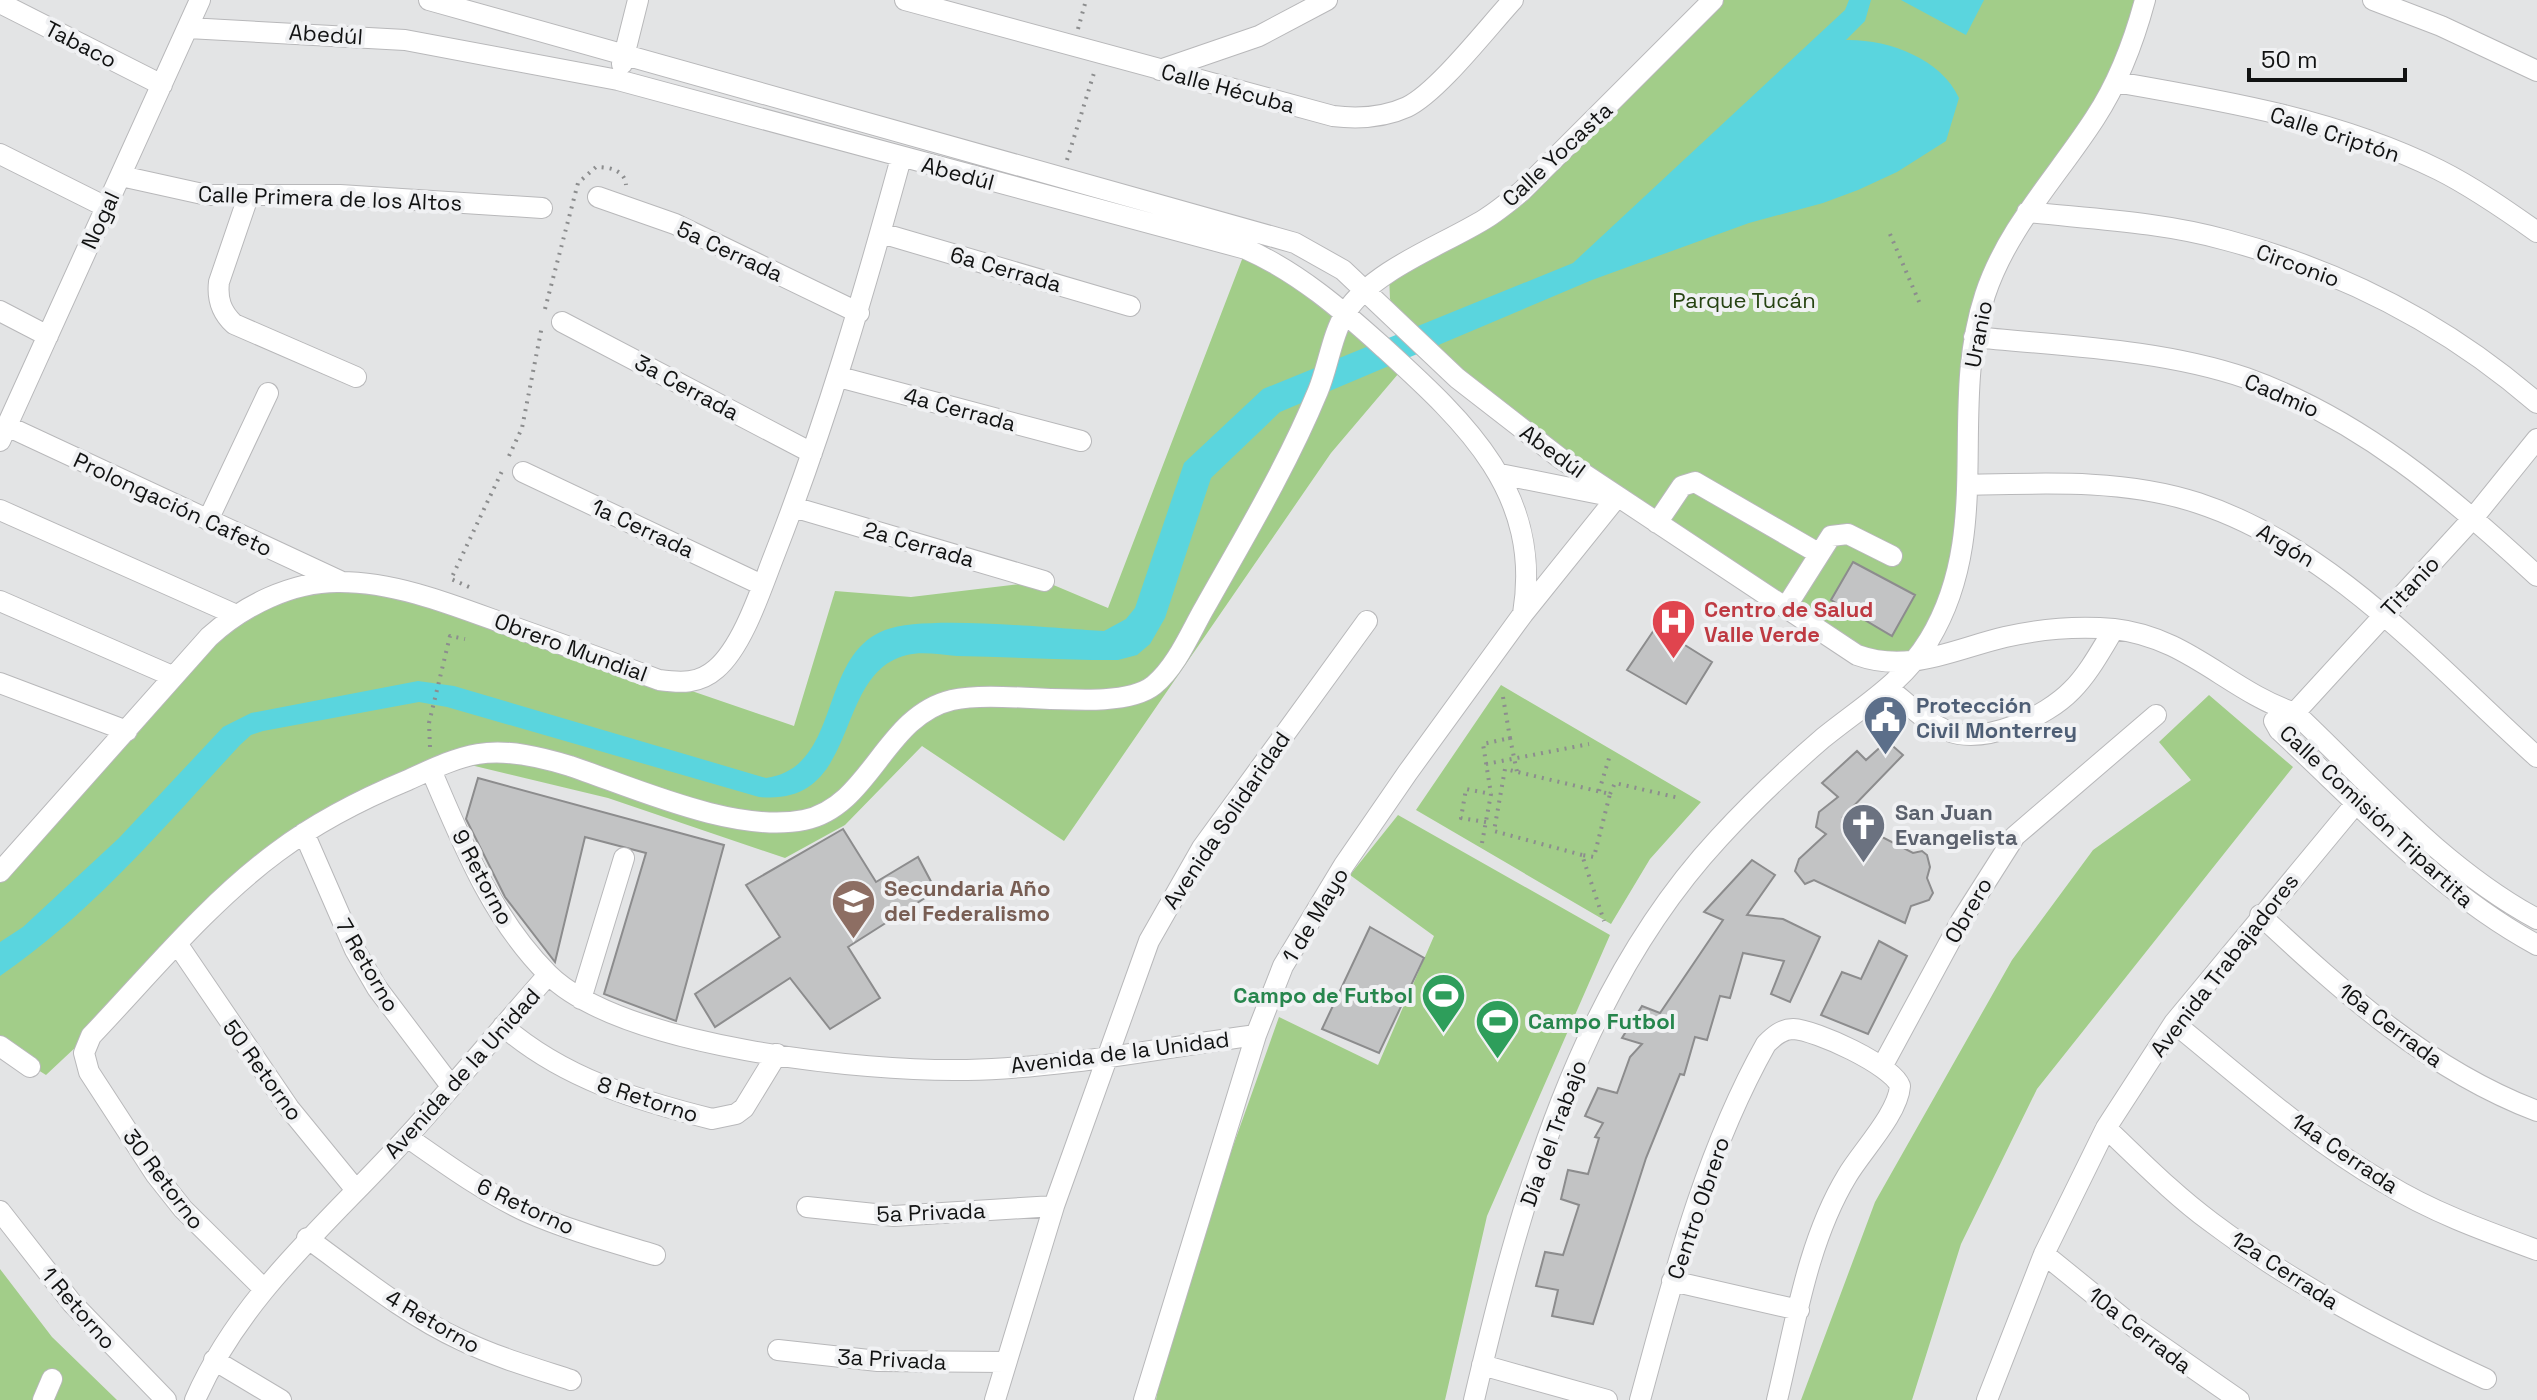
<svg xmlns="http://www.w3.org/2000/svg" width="2537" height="1400" font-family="'Space Grotesk',sans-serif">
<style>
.green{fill:#a2cd89}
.water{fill:#5ad5de}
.building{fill:#c2c3c4;stroke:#8c8c8d;stroke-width:2}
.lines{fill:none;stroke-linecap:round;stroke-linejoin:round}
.minor-casing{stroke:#b8b8ba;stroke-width:22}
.path{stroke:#8c8d8e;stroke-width:4;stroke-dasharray:2 6;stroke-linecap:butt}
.minor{stroke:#fff;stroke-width:20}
.labels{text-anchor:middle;stroke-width:8;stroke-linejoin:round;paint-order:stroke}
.street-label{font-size:22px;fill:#111212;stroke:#f0f1f3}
.park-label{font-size:22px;fill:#264311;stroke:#f0f1f3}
.health-label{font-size:22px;font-weight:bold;fill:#be3a42;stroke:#f0f1f3;text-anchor:start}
.service-label{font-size:22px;font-weight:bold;fill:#4e5e75;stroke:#f0f1f3;text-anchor:start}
.worship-label{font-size:22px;font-weight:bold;fill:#5b616d;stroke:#f0f1f3;text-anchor:start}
.education-label{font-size:22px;font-weight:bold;fill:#785e54;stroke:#f0f1f3;text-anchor:start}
.leisure-label{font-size:22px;font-weight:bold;fill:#27864d;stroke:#f0f1f3;text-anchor:end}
</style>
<rect width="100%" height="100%" fill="#e3e4e5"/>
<path class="green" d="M 1713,0 L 2145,0 L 2130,45 L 1985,296 L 1964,551 L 1925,647 L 1891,655 L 1857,655 L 1617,497 L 1407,332 L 1390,299 L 1389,274 L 1489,217 Z
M 1246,249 L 1404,367 L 1331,453 L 1064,841 L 922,746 L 845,825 L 785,858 L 608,798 L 454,761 L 304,833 L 46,1075 L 0,1046 L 0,872 L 209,637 L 304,588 L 397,590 L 794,726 L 835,591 L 911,597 L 1044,581 L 1108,608 Z
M 1501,685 L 1701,802 L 1650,859 L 1611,924 L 1416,810 Z
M 2209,695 L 2293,767 L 2037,1089 L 1961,1244 L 1912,1400 L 1801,1400 L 1875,1202 L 2012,960 L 2093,850 L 2191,780 L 2159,742 Z
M 1398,815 L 1610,935 L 1487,1216 L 1445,1400 L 1156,1400 L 1168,1329 L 1279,1017 L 1378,1065 L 1434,936 L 1350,875 Z
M 0,1269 L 52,1337 L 117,1400 L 0,1400 Z"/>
<path class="water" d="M 1849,0 L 1871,0 L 1865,21 L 1846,40 C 1887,39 1941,58 1959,98 L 1946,141 L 1897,172 L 1858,190 L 1823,203 L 1749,223 L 1592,280 L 1280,412 L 1211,478 L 1165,618 L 1150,644 L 1137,655 L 1118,660 L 1092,660 C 1047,659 1002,657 957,656 C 942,655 922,651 907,655 C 831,673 863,807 759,797 L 447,707 L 419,702 L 263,731 L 251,735 L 240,745 C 165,826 92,913 0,976 L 0,942 L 23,927 L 119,838 L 223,727 L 251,713 L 418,681 L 454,686 L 766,778 C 843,767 817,656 885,630 C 927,614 1054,629 1104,631 L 1126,619 L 1135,608 L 1184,463 L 1263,389 L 1573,263 L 1845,10 Z
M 1901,0 L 1984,0 L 1966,35 Z"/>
<path class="building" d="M 1853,562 L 1915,595 L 1892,636 L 1831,600 Z
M 1656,627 L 1712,662 L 1686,704 L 1627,670 Z
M 1887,741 L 1903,755 L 1843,817 L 1913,853 L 1922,851 L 1927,855 L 1930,867 L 1927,878 L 1933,893 L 1929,900 L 1911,906 L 1905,923 L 1814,880 L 1805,884 L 1795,871 L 1799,859 L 1826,834 L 1816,827 L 1819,812 L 1838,797 L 1822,783 L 1857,751 L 1866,760 Z
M 478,778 L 724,845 L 676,1021 L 604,994 L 646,853 L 585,837 L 555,962 L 505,897 L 466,819 Z
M 843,829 L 876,882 L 918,857 L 936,891 L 848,947 L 880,998 L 830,1029 L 790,978 L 715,1027 L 695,994 L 780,937 L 746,885 Z
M 1752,860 L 1775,875 L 1747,915 L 1783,919 L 1820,937 L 1790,1002 L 1771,994 L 1784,961 L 1743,953 L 1730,998 L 1720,996 L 1707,1040 L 1695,1037 L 1684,1075 L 1680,1074 L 1646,1158 L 1593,1324 L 1552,1316 L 1558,1290 L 1536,1286 L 1545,1252 L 1563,1255 L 1579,1205 L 1561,1199 L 1568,1170 L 1588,1174 L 1599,1138 L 1595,1137 L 1603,1123 L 1585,1116 L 1598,1088 L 1617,1093 L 1630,1057 L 1642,1044 L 1622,1038 L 1642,1006 L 1660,1013 L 1723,920 L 1704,912 Z
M 1370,927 L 1424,958 L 1379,1053 L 1322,1029 Z
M 1879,941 L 1907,956 L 1868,1034 L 1821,1015 L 1842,972 L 1861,979 Z"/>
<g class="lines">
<defs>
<path id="minor" d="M 429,0 L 1295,243 L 1343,270 L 1457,378 L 1560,458 L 1857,655 C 1909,674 1954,649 2005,637 C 2040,629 2078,626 2114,629 C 2188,637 2229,691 2295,713 C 2371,785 2444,869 2537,919
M 905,0 L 1333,116 C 1358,119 1383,118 1407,107 C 1438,92 1488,27 1513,0
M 2373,0 L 2441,26 L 2537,71
M 0,3 L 162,85
M 188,28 L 405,40 L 618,80 L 1246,249 C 1298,272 1342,310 1384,348 C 1466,423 1543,493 1523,614
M 622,64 L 638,0
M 1160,70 L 1259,36 L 1327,0
M 2116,82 C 2226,101 2338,120 2439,170 C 2473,187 2506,210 2537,232
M 0,154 L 106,207
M 121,176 L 207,195 L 340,195 L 542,208
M 248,197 L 219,282 C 217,299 221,312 234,324 L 356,377
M 598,197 L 675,224 L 859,313
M 2027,212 C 2093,219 2162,222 2226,240 C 2343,271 2446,324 2537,403
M 881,233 L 1130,306
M 0,311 L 48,336
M 562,322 L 812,453
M 1974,337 C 2063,346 2161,349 2246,378 C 2359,418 2451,496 2537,576
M 839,377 L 1081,441
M 7,426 L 340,581
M 0,441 L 200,0
M 523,472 L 762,585
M 1500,474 L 1610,496
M 1968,485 C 2044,483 2125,479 2198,503 C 2332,547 2435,665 2537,757
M 793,507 L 1044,581
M 0,510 L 234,614
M 208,520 L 268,393
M 1657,523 L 1682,486 L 1695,482 L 1818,553
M 0,601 L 172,676
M 1786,607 L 1831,536 L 1848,534 L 1892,556
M 0,683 L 127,731
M 1888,688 C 1907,703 1926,723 1948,731 C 1985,745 2046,717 2072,690 C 2089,673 2101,650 2114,629
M 2274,721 L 2279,730 C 2360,805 2439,892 2537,945
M 2279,730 L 2474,517 L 2537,439
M 431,770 C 462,842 491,917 548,974 C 621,1047 864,1072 967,1070 C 1063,1068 1161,1048 1256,1035
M 304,833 L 355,950 L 377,988 L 451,1086
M 0,872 L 209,637 C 243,606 292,581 340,582 C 396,582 453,605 505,624 C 556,642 608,661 659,680 C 681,683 699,684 716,669 C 743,646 761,589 774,556 C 825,426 864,293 901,158
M 2260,915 C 2344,993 2429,1070 2537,1111
M 178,945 L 289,1108 L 356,1190
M 581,999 L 624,858
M 2174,1023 C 2242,1078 2309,1139 2385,1183 C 2432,1212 2485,1231 2537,1250
M 503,1026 C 563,1078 636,1100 712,1119 L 736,1114 L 744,1108 L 777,1054
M 0,1046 L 30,1067
M 1883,1065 L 1961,921 L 2015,836 L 2156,715
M 2106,1128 C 2140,1160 2173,1194 2211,1222 C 2296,1286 2389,1334 2486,1379
M 407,1137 C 446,1164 484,1192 527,1212 C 568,1230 612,1242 655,1255
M 807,1207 L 894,1216 L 1054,1206
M 0,1211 L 72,1303 L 166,1400
M 307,1238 C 357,1274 405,1314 461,1340 C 496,1357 534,1368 571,1380
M 2044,1254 L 2134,1327 L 2239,1400
M 1672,1281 L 1799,1310
M 264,1289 L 183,1209 L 156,1175 L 89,1072 L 84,1053 L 91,1036 C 150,974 208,903 277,852 C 317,822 362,799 408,780 C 430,770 454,758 478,754 C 508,749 541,757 570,766 C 635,788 736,834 804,820 C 871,806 884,716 952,700 C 1005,688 1117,715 1154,685 C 1177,666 1191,631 1205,607 C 1245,536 1287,466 1318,391 C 1328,367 1332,334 1346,312 C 1373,270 1443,245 1485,219 C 1498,211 1510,201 1522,191 L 1713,0
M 778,1350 L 878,1361 L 1006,1362
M 214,1360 L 281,1400
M 1482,1365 L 1607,1400
M 43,1400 L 52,1379
M 195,1400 C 242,1293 331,1221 408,1136 C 456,1083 501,1028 548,975
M 995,1400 L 1054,1206 L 1149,941 L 1202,848 L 1367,621
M 1144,1400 L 1256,1035 L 1283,966 L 1344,865 L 1408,772 L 1523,614 L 1617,497
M 1474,1400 C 1520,1203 1578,990 1719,838 C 1751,803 1787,769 1823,738 C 1861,707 1903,683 1929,640 C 1995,531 1947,411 1985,295 C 2007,228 2057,177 2095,118 C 2118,83 2134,41 2145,0
M 1640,1400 C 1673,1279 1704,1154 1766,1044 C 1774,1036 1782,1029 1793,1029 C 1816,1030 1892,1065 1900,1086 C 1898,1114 1861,1152 1847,1176 C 1807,1242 1795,1326 1777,1400
M 1987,1400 L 2044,1254 L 2106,1128 L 2174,1023 L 2357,802"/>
</defs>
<use href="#minor" class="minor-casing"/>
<path class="path" d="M 1078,29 L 1086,0
M 1067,160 L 1094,73
M 1890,234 L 1920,304
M 545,309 L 578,183 L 596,167 C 609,167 625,170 626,185
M 509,456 L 522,428 L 542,326
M 469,587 L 451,579 L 502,471
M 1503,697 L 1510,738
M 430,747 L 429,723 L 450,636 L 465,639
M 1486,764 L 1589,744
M 1599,791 L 1610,755
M 1610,794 L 1615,783 L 1679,798
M 1486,822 L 1461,818 L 1466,789 L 1491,794
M 1482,843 L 1491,794 L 1483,744 L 1510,738 L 1517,772
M 1582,855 L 1494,831 L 1505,769 L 1610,794 L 1594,857 L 1582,855 L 1604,921"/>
<use href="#minor" class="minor"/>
</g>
<defs>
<symbol id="hospital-pin" viewBox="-11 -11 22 30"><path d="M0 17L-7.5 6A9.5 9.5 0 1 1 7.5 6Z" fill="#e0444e" stroke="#f0f1f3"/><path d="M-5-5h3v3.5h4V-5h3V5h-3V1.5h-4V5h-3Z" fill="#fff"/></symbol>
<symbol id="civic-pin" viewBox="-11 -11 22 30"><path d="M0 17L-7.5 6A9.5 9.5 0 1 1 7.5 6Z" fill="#5c6f8a" stroke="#f0f1f3"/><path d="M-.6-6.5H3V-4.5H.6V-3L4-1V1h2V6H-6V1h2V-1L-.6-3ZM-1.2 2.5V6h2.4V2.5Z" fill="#fff"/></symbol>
<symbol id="church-pin" viewBox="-11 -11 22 30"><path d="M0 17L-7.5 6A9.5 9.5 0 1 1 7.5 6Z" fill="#6b7280" stroke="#f0f1f3"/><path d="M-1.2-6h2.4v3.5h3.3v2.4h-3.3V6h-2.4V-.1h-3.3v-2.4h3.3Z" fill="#fff"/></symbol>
<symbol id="school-pin" viewBox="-11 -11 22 30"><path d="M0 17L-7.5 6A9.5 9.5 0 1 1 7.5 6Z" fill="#8d6e63" stroke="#f0f1f3"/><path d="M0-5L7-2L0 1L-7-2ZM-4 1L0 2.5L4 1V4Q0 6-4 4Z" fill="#fff"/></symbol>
<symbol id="stadium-pin" viewBox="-11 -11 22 30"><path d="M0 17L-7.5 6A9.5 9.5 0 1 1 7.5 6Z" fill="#2e9e5b" stroke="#f0f1f3"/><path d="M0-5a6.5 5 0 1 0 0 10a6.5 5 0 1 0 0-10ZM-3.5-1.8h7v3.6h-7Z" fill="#fff"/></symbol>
</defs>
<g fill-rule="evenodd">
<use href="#hospital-pin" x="1648" y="596" width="51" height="69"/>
<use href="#civic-pin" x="1860" y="692" width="51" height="69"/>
<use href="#church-pin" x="1838" y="800" width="51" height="69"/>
<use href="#school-pin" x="828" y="876" width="51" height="69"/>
<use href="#stadium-pin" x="1418" y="970" width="51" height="69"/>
<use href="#stadium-pin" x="1472" y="996" width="51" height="69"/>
</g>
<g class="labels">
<g class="street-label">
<text transform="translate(326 34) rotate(4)" y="8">Abedúl</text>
<text transform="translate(81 44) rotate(27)" y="8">Tabaco</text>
<text transform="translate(1228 88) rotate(15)" y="8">Calle Hécuba</text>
<text transform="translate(2335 134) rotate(18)" y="8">Calle Criptón</text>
<text transform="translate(1557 154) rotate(-43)" y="8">Calle Yocasta</text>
<text transform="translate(958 173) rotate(15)" y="8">Abedúl</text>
<text transform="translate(330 198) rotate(2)" y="8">Calle Primera de los Altos</text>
<text transform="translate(100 220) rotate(-65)" y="8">Nogal</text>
<text transform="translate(730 251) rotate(25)" y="8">5a Cerrada</text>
<text transform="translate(2298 265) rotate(20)" y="8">Circonio</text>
<text transform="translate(1006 269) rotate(16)" y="8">6a Cerrada</text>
<text transform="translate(1978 334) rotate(-79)" y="8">Uranio</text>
<text transform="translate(687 387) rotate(28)" y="8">3a Cerrada</text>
<text transform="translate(2282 395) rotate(23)" y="8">Cadmio</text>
<text transform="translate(960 409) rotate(15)" y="8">4a Cerrada</text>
<text transform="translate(1553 451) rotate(36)" y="8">Abedúl</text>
<text transform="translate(173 504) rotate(25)" y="8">Prolongación Cafeto</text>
<text transform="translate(643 528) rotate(25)" y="8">1a Cerrada</text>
<text transform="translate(919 544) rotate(16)" y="8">2a Cerrada</text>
<text transform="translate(2286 545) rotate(31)" y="8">Argón</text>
<text transform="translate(2410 586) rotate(-47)" y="8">Titanio</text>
<text transform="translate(571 647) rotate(20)" y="8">Obrero Mundial</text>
<text transform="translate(2377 816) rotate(43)" y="8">Calle Comisión Tripartita</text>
<text transform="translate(1226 820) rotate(-56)" y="8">Avenida Solidaridad</text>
<text transform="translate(483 877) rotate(62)" y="8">9 Retorno</text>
<text transform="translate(1968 910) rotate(-60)" y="8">Obrero</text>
<text transform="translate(1315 915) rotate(-59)" y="8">1 de Mayo</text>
<text transform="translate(368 965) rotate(60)" y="8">7 Retorno</text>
<text transform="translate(2224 965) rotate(-52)" y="8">Avenida Trabajadores</text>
<text transform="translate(2391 1025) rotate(37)" y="8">16a Cerrada</text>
<text transform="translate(1120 1052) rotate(-7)" y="8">Avenida de la Unidad</text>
<text transform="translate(263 1070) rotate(54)" y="8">50 Retorno</text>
<text transform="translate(462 1073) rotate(-48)" y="8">Avenida de la Unidad</text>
<text transform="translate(648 1099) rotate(18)" y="8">8 Retorno</text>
<text transform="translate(1553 1133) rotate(-70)" y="8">Día del Trabajo</text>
<text transform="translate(2345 1153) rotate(34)" y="8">14a Cerrada</text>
<text transform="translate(164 1179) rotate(53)" y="8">30 Retorno</text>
<text transform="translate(526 1206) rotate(25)" y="8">6 Retorno</text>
<text transform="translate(1698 1208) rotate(-71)" y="8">Centro Obrero</text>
<text transform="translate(931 1212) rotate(-2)" y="8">5a Privada</text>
<text transform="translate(2285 1270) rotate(33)" y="8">12a Cerrada</text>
<text transform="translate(79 1308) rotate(49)" y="8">1 Retorno</text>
<text transform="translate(433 1321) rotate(30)" y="8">4 Retorno</text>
<text transform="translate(2140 1330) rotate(38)" y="8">10a Cerrada</text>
<text transform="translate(892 1359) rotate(3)" y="8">3a Privada</text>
</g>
<g class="park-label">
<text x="1744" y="308">Parque Tucán</text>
</g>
<g class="health-label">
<text x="1704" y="617">Centro de Salud<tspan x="1704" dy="25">Valle Verde</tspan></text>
</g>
<g class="service-label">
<text x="1916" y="713">Protección<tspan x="1916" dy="25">Civil Monterrey</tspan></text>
</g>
<g class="worship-label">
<text x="1895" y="820">San Juan<tspan x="1895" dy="25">Evangelista</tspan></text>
</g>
<g class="education-label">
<text x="884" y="896">Secundaria Año<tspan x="884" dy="25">del Federalismo</tspan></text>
</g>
<g class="leisure-label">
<text x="1413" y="1003">Campo de Futbol</text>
<text x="1528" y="1029" text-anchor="start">Campo Futbol</text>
</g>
</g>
<path d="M2249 68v12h156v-12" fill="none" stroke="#111212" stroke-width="4"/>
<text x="2261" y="68" font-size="24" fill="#111212" stroke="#f0f1f3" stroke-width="6" paint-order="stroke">50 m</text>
</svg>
